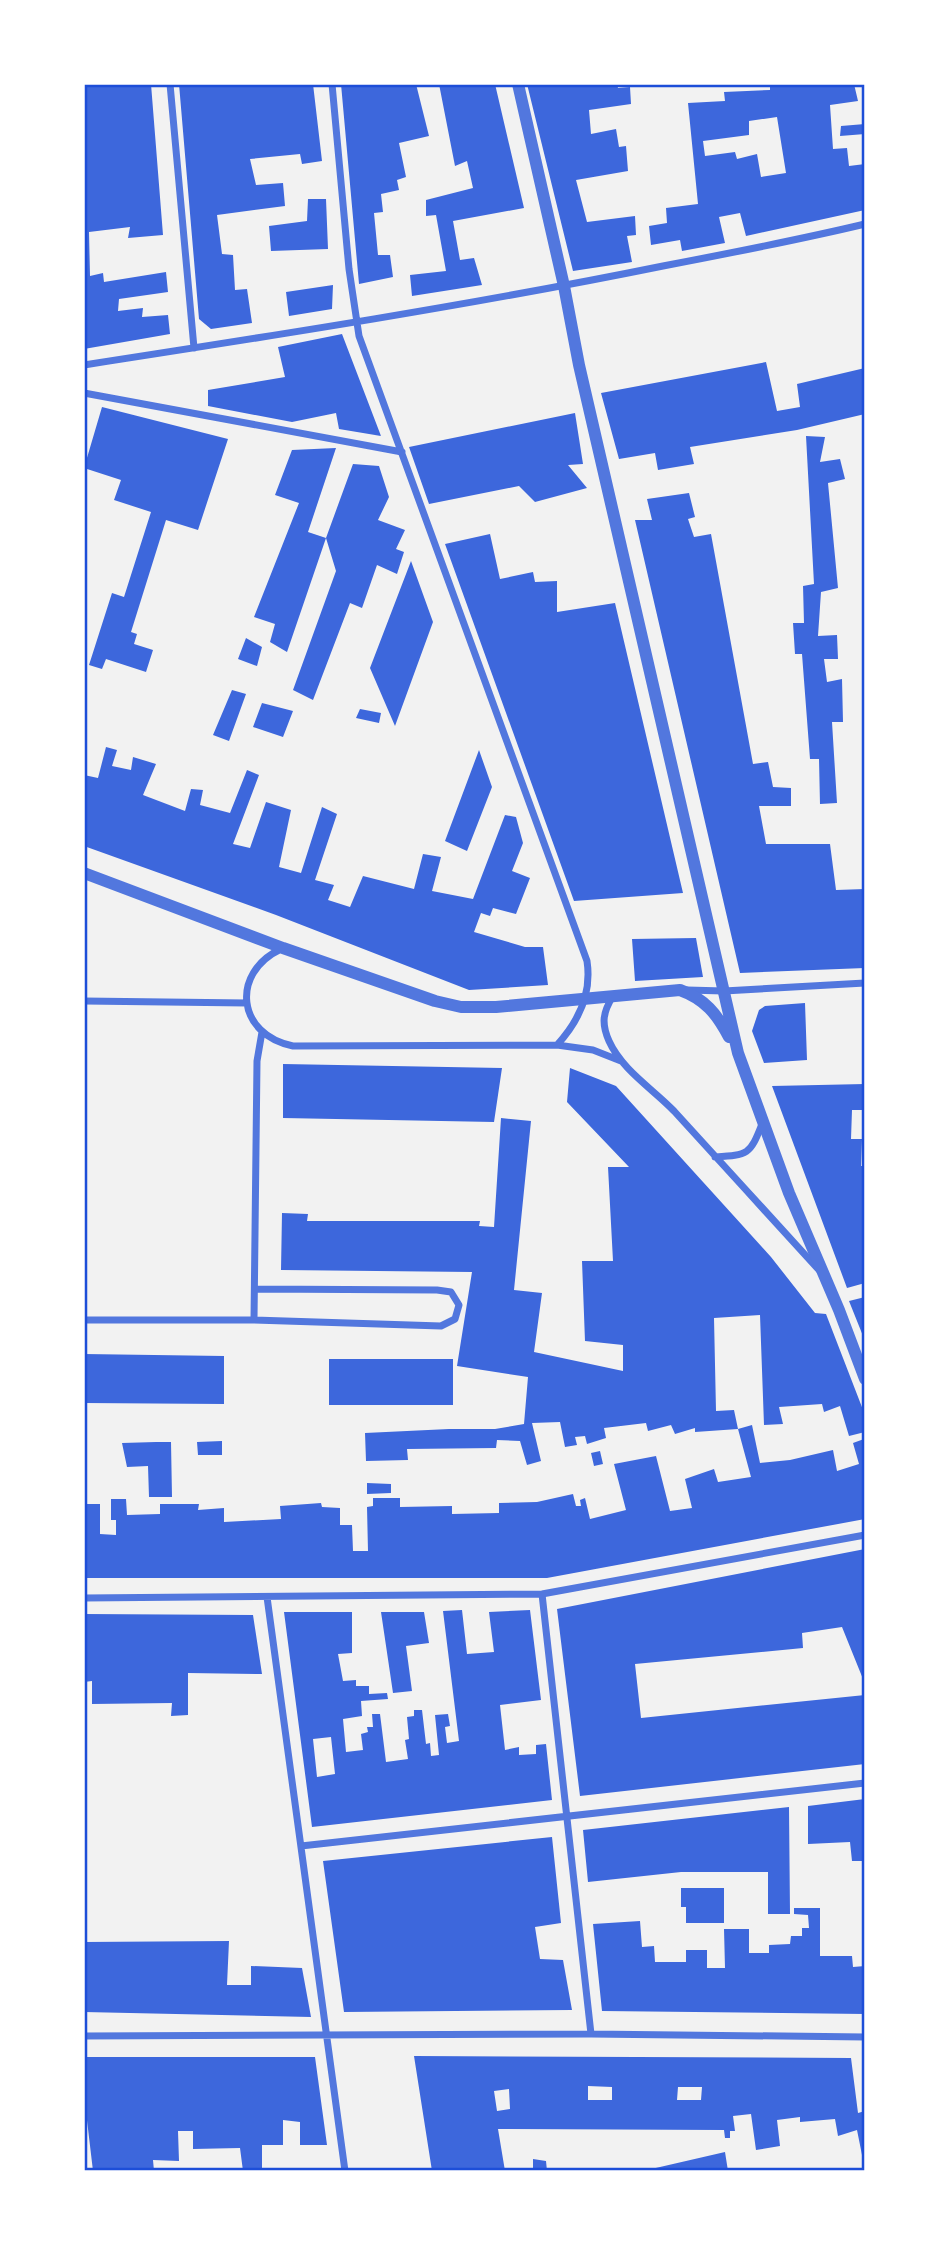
<svg xmlns="http://www.w3.org/2000/svg" width="949" height="2255" font-family="Signika,sans-serif">
<style>
.building{fill:#3d67dc;fill-rule:evenodd}
.lines{fill:none;stroke-linecap:round;stroke-linejoin:round}
.minor{stroke:#5277de;stroke-width:7}
.tertiary{stroke:#5277de;stroke-width:12}
.neatline{fill:none;stroke:#1d4ed8;stroke-width:2.5}
</style>
<rect width="100%" height="100%" fill="#f2f2f2"/>
<path class="building" d="M 84,84 L 151,84 L 163,235 L 128,238 L 130,227 L 89,232 L 90,276 L 103,273 L 104,282 L 166,272 L 168,292 L 119,299 L 118,311 L 143,308 L 142,317 L 168,315 L 170,334 L 84,349 Z
M 179,84 L 313,84 L 322,161 L 302,164 L 300,154 L 250,159 L 256,185 L 283,183 L 285,206 L 217,215 L 222,254 L 233,255 L 235,290 L 247,289 L 252,323 L 211,329 L 199,319 Z
M 341,84 L 416,84 L 429,136 L 399,143 L 406,177 L 397,180 L 399,190 L 381,194 L 383,212 L 374,213 L 378,255 L 390,255 L 393,277 L 359,284 Z
M 439,84 L 495,84 L 524,208 L 453,221 L 460,260 L 474,258 L 482,285 L 412,296 L 410,275 L 446,271 L 436,215 L 426,216 L 426,200 L 473,188 L 467,161 L 455,166 Z
M 527,84 L 617,84 L 618,88 L 630,87 L 631,104 L 589,110 L 591,134 L 616,129 L 619,147 L 626,146 L 628,171 L 576,180 L 587,222 L 635,216 L 636,235 L 627,236 L 632,262 L 573,271 Z
M 770,84 L 854,84 L 858,101 L 830,105 L 833,149 L 847,148 L 849,166 L 865,164 L 865,210 L 746,236 L 740,213 L 719,217 L 725,243 L 682,251 L 680,240 L 651,245 L 649,226 L 667,223 L 666,208 L 698,204 L 688,103 L 725,101 L 724,92 L 770,90 ZM 777,117 L 786,173 L 761,177 L 757,154 L 737,159 L 735,152 L 705,156 L 703,141 L 749,135 L 749,121 Z
M 865,124 L 865,134 L 840,136 L 841,126 Z
M 308,199 L 326,199 L 328,249 L 271,251 L 269,226 L 307,221 Z
M 333,285 L 332,309 L 289,316 L 286,292 Z
M 342,334 L 381,436 L 339,429 L 336,413 L 292,422 L 208,406 L 208,390 L 285,377 L 278,347 Z
M 766,362 L 777,411 L 800,407 L 797,384 L 865,368 L 865,414 L 797,430 L 690,447 L 694,464 L 658,470 L 655,453 L 619,459 L 601,393 Z
M 102,407 L 228,439 L 198,530 L 166,520 L 131,632 L 137,634 L 134,644 L 153,650 L 146,672 L 106,659 L 102,669 L 89,665 L 112,593 L 124,597 L 151,512 L 114,500 L 121,480 L 84,468 Z
M 575,413 L 583,464 L 568,465 L 587,488 L 535,502 L 519,486 L 429,504 L 409,447 Z
M 806,436 L 825,437 L 820,462 L 840,459 L 845,479 L 828,483 L 838,588 L 821,592 L 818,636 L 837,635 L 838,659 L 824,659 L 827,682 L 842,679 L 843,722 L 832,722 L 837,803 L 820,804 L 819,759 L 810,759 L 802,654 L 795,654 L 793,623 L 804,623 L 803,586 L 814,584 Z
M 336,448 L 308,532 L 326,538 L 287,652 L 270,642 L 275,624 L 254,617 L 299,503 L 275,495 L 292,450 Z
M 353,464 L 379,466 L 389,497 L 378,520 L 405,530 L 396,549 L 404,552 L 397,574 L 377,565 L 362,608 L 350,603 L 313,700 L 293,690 L 336,571 L 326,538 Z
M 689,493 L 695,517 L 688,519 L 694,537 L 711,534 L 753,764 L 768,762 L 773,787 L 791,788 L 791,806 L 759,806 L 766,844 L 830,844 L 836,890 L 865,889 L 865,968 L 740,973 L 635,520 L 652,520 L 647,499 Z
M 490,534 L 500,579 L 533,572 L 535,582 L 557,581 L 557,612 L 615,603 L 683,893 L 574,901 L 445,544 Z
M 411,561 L 433,622 L 395,726 L 370,668 Z
M 246,638 L 262,647 L 257,666 L 238,659 Z
M 232,690 L 246,694 L 229,741 L 213,735 Z
M 262,703 L 293,711 L 283,737 L 253,727 Z
M 360,709 L 381,713 L 379,723 L 356,718 Z
M 106,747 L 117,750 L 112,766 L 131,770 L 133,757 L 156,764 L 143,795 L 185,811 L 191,789 L 203,790 L 200,805 L 230,813 L 247,770 L 259,775 L 233,844 L 250,848 L 266,802 L 291,810 L 279,867 L 301,873 L 322,807 L 337,814 L 315,880 L 334,885 L 328,900 L 350,907 L 363,876 L 414,889 L 423,854 L 441,857 L 432,891 L 473,899 L 505,815 L 516,817 L 523,843 L 512,871 L 530,878 L 516,914 L 493,908 L 490,916 L 481,913 L 474,932 L 525,947 L 543,947 L 548,985 L 469,990 L 276,915 L 84,846 L 84,775 L 98,778 Z
M 479,750 L 492,787 L 467,851 L 445,841 Z
M 696,938 L 703,977 L 635,981 L 632,939 Z
M 805,1003 L 807,1060 L 764,1063 L 752,1031 L 759,1010 L 765,1006 Z
M 283,1064 L 502,1068 L 494,1122 L 283,1118 Z
M 570,1068 L 616,1086 L 771,1257 L 815,1313 L 826,1314 L 865,1415 L 865,1432 L 849,1436 L 840,1406 L 824,1412 L 822,1404 L 779,1407 L 783,1424 L 764,1425 L 760,1315 L 714,1318 L 716,1411 L 734,1410 L 738,1429 L 752,1425 L 760,1463 L 790,1460 L 833,1450 L 837,1471 L 859,1464 L 853,1443 L 864,1439 L 865,1519 L 547,1578 L 85,1578 L 85,1504 L 100,1504 L 100,1534 L 116,1535 L 116,1520 L 111,1520 L 111,1499 L 126,1499 L 127,1515 L 160,1514 L 160,1504 L 199,1504 L 198,1510 L 224,1508 L 224,1522 L 281,1519 L 280,1506 L 321,1503 L 322,1507 L 340,1508 L 340,1525 L 352,1525 L 353,1551 L 368,1551 L 367,1507 L 373,1506 L 373,1498 L 400,1498 L 400,1507 L 452,1506 L 452,1514 L 499,1513 L 499,1503 L 537,1502 L 573,1494 L 576,1506 L 581,1506 L 580,1500 L 585,1498 L 590,1519 L 626,1510 L 614,1464 L 656,1456 L 670,1511 L 692,1508 L 685,1479 L 714,1469 L 718,1482 L 751,1477 L 738,1429 L 695,1432 L 695,1428 L 675,1434 L 671,1425 L 648,1431 L 646,1423 L 604,1428 L 606,1438 L 587,1444 L 585,1436 L 575,1437 L 577,1445 L 565,1447 L 560,1422 L 532,1423 L 541,1461 L 527,1465 L 520,1441 L 497,1440 L 496,1448 L 407,1449 L 408,1460 L 366,1461 L 365,1433 L 449,1429 L 495,1429 L 524,1424 L 528,1377 L 457,1366 L 472,1272 L 281,1270 L 282,1213 L 308,1214 L 307,1221 L 480,1221 L 479,1226 L 494,1227 L 501,1118 L 531,1121 L 514,1290 L 542,1293 L 534,1352 L 623,1371 L 623,1345 L 585,1341 L 582,1261 L 613,1261 L 608,1167 L 629,1167 L 567,1102 Z
M 865,1084 L 865,1110 L 852,1110 L 851,1139 L 862,1139 L 861,1166 L 865,1166 L 865,1283 L 847,1288 L 772,1086 Z
M 865,1297 L 865,1341 L 849,1301 Z
M 84,1354 L 224,1356 L 224,1404 L 84,1403 Z
M 329,1359 L 453,1359 L 453,1405 L 329,1405 Z
M 222,1441 L 222,1455 L 198,1455 L 197,1442 Z
M 156,1442 L 171,1442 L 172,1497 L 149,1497 L 148,1466 L 127,1467 L 122,1443 Z
M 600,1451 L 603,1464 L 594,1466 L 591,1453 Z
M 367,1483 L 391,1484 L 391,1493 L 367,1494 Z
M 865,1549 L 865,1684 L 842,1627 L 802,1633 L 803,1648 L 635,1664 L 641,1718 L 865,1695 L 865,1764 L 580,1796 L 557,1609 Z
M 462,1610 L 467,1654 L 494,1652 L 489,1612 L 530,1610 L 541,1700 L 500,1705 L 505,1750 L 519,1747 L 519,1755 L 536,1754 L 536,1745 L 546,1744 L 552,1800 L 312,1827 L 284,1612 L 352,1612 L 352,1653 L 338,1654 L 343,1681 L 356,1680 L 356,1686 L 369,1686 L 369,1694 L 387,1693 L 388,1699 L 361,1701 L 362,1716 L 343,1719 L 346,1752 L 363,1750 L 361,1734 L 368,1732 L 367,1727 L 373,1727 L 372,1714 L 380,1714 L 386,1762 L 408,1759 L 405,1740 L 409,1739 L 407,1717 L 414,1716 L 414,1710 L 422,1710 L 426,1744 L 430,1743 L 431,1756 L 439,1755 L 435,1715 L 448,1714 L 450,1726 L 445,1727 L 447,1743 L 459,1741 L 443,1611 ZM 331,1737 L 335,1774 L 317,1777 L 313,1739 Z
M 381,1612 L 424,1612 L 429,1643 L 406,1646 L 412,1691 L 393,1693 Z
M 84,1614 L 253,1615 L 262,1674 L 188,1673 L 188,1715 L 171,1716 L 172,1703 L 92,1704 L 92,1681 L 84,1682 Z
M 865,1799 L 865,1861 L 852,1861 L 850,1842 L 808,1844 L 808,1806 Z
M 789,1807 L 790,1914 L 768,1914 L 768,1872 L 681,1872 L 588,1882 L 583,1830 Z
M 552,1837 L 561,1923 L 535,1927 L 540,1959 L 563,1960 L 572,2010 L 344,2012 L 323,1861 Z
M 681,1888 L 724,1888 L 724,1923 L 686,1923 L 686,1907 L 681,1907 Z
M 794,1908 L 820,1908 L 820,1956 L 852,1956 L 853,1967 L 865,1966 L 865,2014 L 602,2011 L 593,1924 L 640,1921 L 642,1947 L 654,1946 L 655,1962 L 686,1962 L 686,1950 L 707,1950 L 707,1968 L 725,1968 L 724,1929 L 749,1929 L 749,1953 L 769,1953 L 769,1945 L 790,1944 L 791,1936 L 802,1936 L 802,1928 L 809,1928 L 808,1915 L 794,1914 Z
M 229,1941 L 227,1985 L 251,1985 L 251,1966 L 302,1968 L 311,2017 L 84,2012 L 84,1942 Z
M 414,2056 L 851,2058 L 858,2113 L 865,2111 L 865,2170 L 857,2130 L 838,2136 L 835,2119 L 800,2122 L 800,2117 L 777,2120 L 780,2146 L 756,2150 L 751,2114 L 733,2116 L 735,2131 L 730,2131 L 730,2138 L 725,2138 L 724,2130 L 498,2129 L 505,2171 L 432,2171 ZM 588,2086 L 612,2087 L 612,2100 L 588,2100 ZM 678,2087 L 702,2087 L 701,2100 L 677,2100 ZM 509,2089 L 510,2109 L 497,2111 L 494,2091 Z
M 84,2057 L 315,2057 L 327,2145 L 300,2145 L 300,2122 L 283,2120 L 283,2145 L 262,2145 L 262,2171 L 243,2171 L 240,2148 L 193,2149 L 193,2131 L 178,2131 L 179,2161 L 153,2160 L 154,2171 L 93,2171 L 84,2095 Z
M 725,2152 L 728,2171 L 647,2171 L 647,2170 Z
M 533,2159 L 546,2161 L 547,2171 L 533,2171 Z"/>
<g class="lines">
<path class="minor" d="M 170,84 L 194,348
M 332,84 L 349,269 L 359,336 L 587,961 C 592,994 579,1021 557,1045
M 84,365 C 278,335 471,305 663,266 C 731,253 798,240 865,224
M 84,393 L 402,452
M 281,949 C 230,973 237,1035 293,1046 L 557,1045 L 593,1050 L 621,1061
M 687,990 L 724,991 L 865,983
M 613,996 C 603,1012 601,1023 609,1041 C 622,1070 653,1089 674,1111 C 723,1164 770,1217 819,1270
M 84,1001 L 247,1003
M 715,1157 C 748,1155 750,1155 762,1124
M 84,1320 L 254,1320 L 441,1326 L 455,1319 L 459,1305 L 451,1292 L 437,1290 L 255,1289
M 254,1320 L 257,1061 L 262,1032
M 542,1594 L 591,2034
M 267,1597 L 345,2171
M 84,1598 L 542,1594 L 865,1535
M 301,1846 L 865,1783
M 84,2036 L 591,2034 L 865,2037"/>
<path class="tertiary" d="M 518,84 L 564,286 L 579,365 L 738,1053 L 789,1193 L 839,1310 L 865,1379
M 84,873 L 283,948 L 435,1001 L 461,1007 L 496,1007 L 680,990 C 705,999 717,1014 729,1037"/>
</g>
<rect width="949" height="2255" fill="none" stroke="#ffffff" stroke-width="172"/>
<rect x="86" y="86" width="777" height="2083" class="neatline"/>
</svg>
